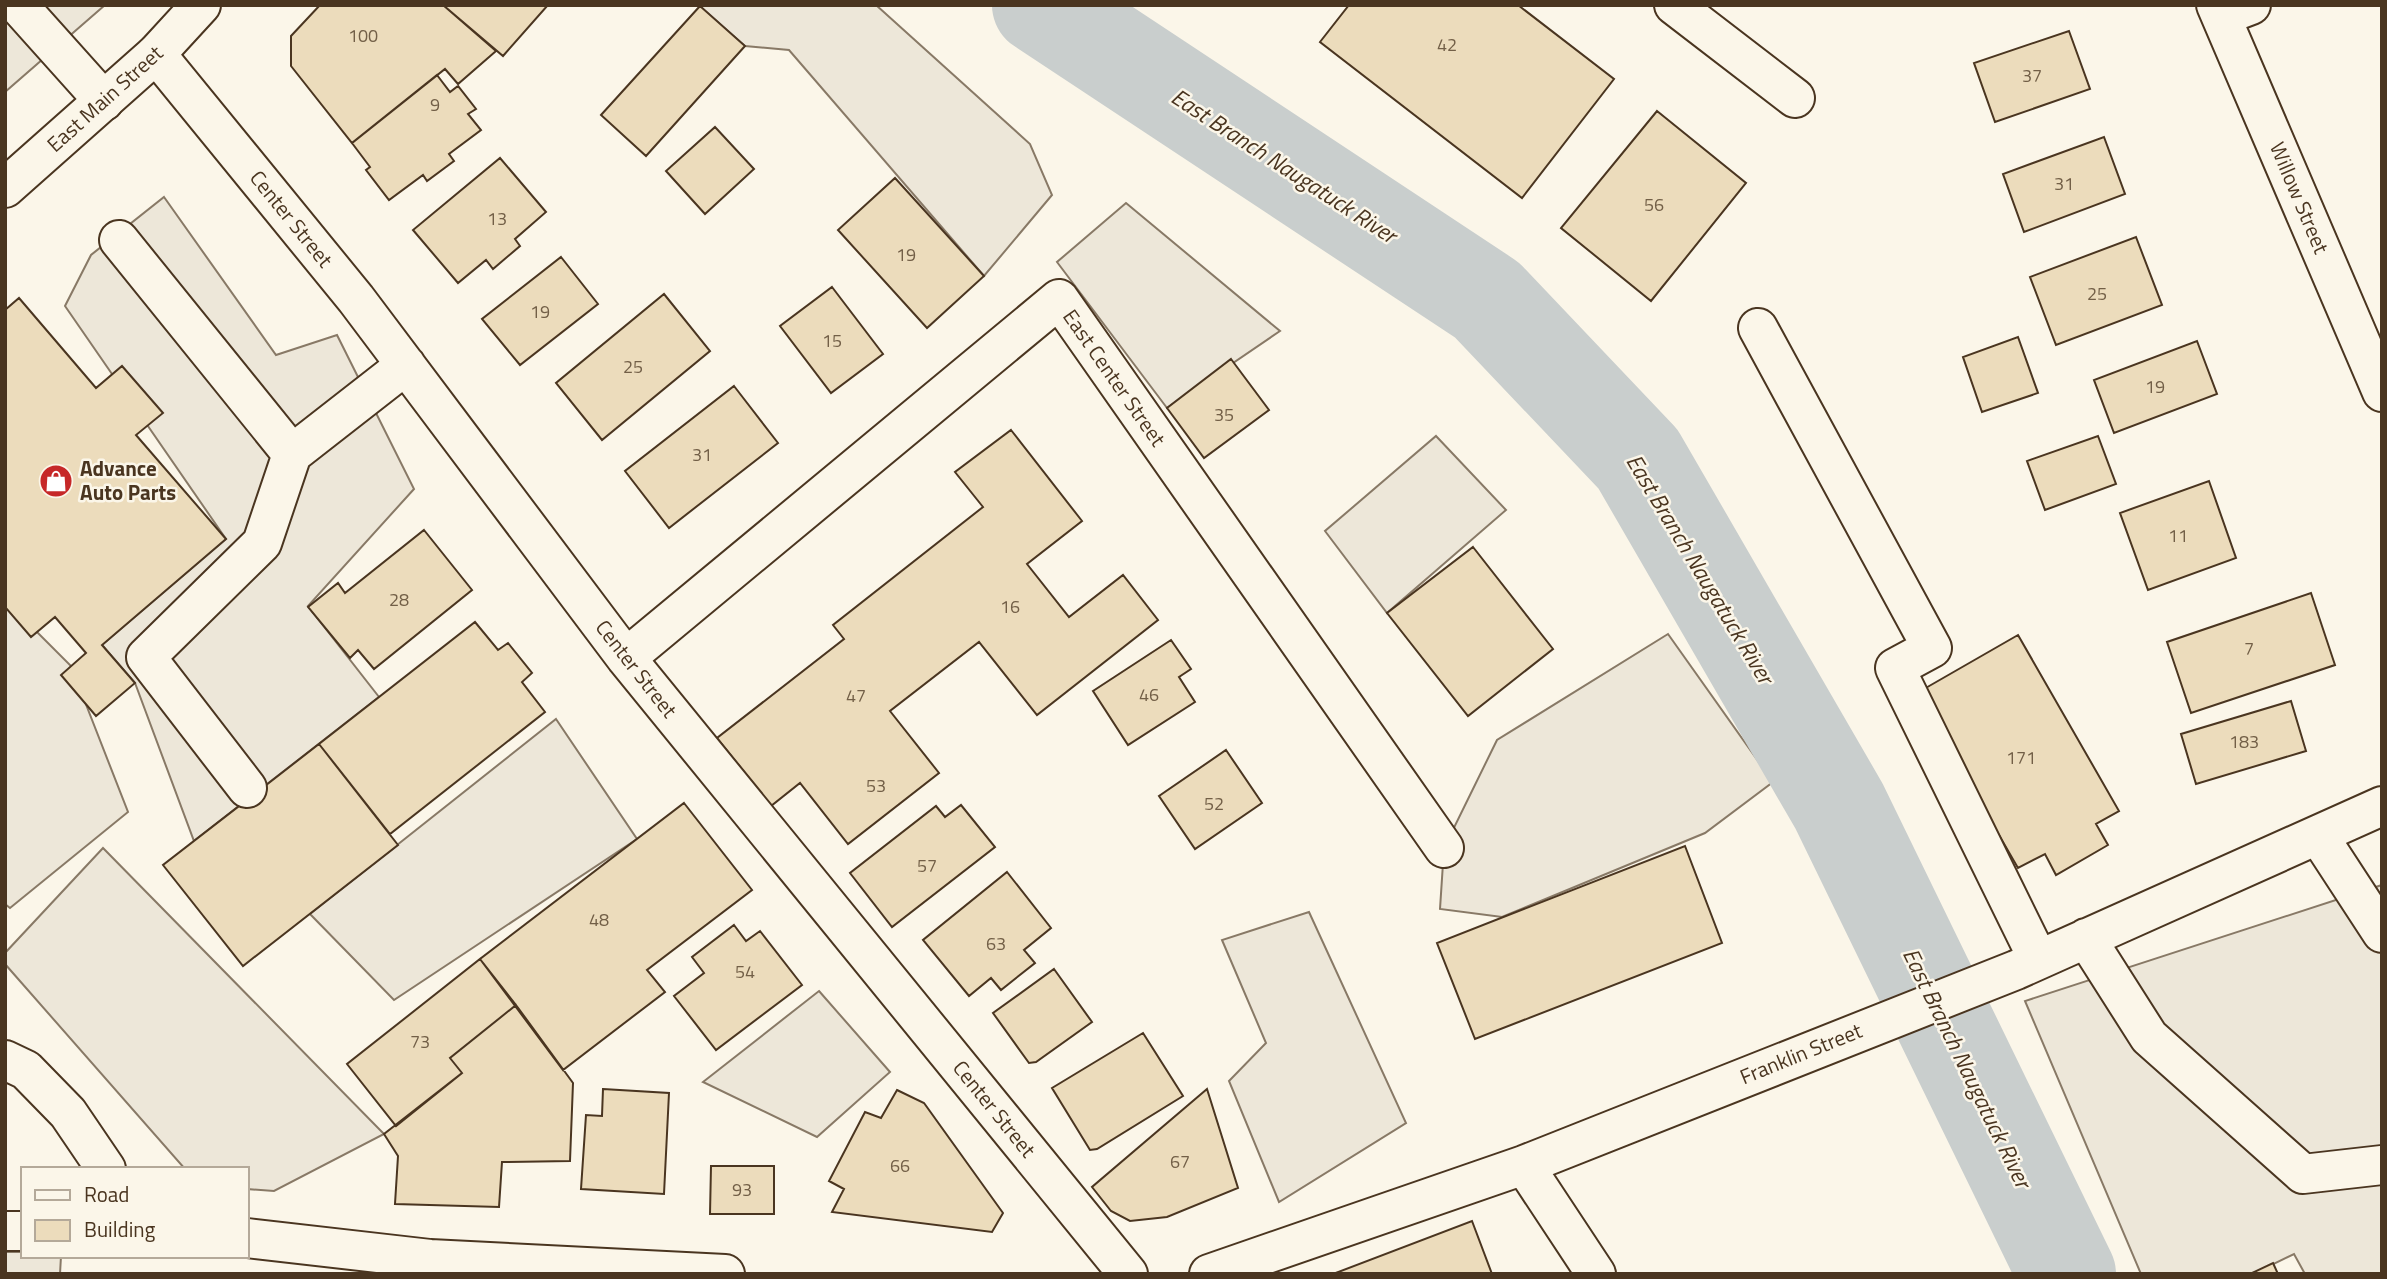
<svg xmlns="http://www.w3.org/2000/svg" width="2387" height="1279" font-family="'Titillium Web',sans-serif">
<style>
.parking{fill:#ede7d9;stroke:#887966;stroke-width:2}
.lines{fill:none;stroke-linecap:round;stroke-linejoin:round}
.river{stroke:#c9cecd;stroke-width:98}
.building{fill:#ecdcbc;stroke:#4a3520;stroke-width:2}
.minor-casing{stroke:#4a3520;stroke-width:42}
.major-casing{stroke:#4a3520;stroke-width:42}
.highway-casing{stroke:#4a3520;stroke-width:42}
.minor{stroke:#fbf6e9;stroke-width:38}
.major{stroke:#fbf6e9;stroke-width:38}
.highway{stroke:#fbf6e9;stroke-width:38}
.labels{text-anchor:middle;stroke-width:5;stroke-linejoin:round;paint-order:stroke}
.number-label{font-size:18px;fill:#725f47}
.street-label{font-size:21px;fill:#4a3520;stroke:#fbf6e9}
.poi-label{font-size:21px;font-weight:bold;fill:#4a3520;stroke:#fbf6e9;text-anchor:start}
.water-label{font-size:23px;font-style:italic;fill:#4a3520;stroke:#fbf6e9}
</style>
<rect width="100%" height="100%" fill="#fbf6e9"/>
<path class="parking" d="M 5,5 L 105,5 L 5,92 Z
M 698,5 L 876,5 L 1030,144 L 1052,195 L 984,276 L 789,50 L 745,46 Z
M 164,197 L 276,355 L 337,335 L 414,489 L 308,606 L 379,697 L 194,841 L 135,683 L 102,645 L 226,539 L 65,306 L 91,255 Z
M 1126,203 L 1280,331 L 1167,408 L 1057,262 Z
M 1436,436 L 1506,510 L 1387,613 L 1325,531 Z
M 5,600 L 71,666 L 128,812 L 10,908 L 5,904 Z
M 1668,634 L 1773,782 L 1705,833 L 1502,917 L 1440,909 L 1444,848 L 1497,740 Z
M 556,719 L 637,839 L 394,1000 L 310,914 Z
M 103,848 L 384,1134 L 274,1191 L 247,1189 L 247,1169 L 185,1169 L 5,964 L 5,953 Z
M 2382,885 L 2382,1274 L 2305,1274 L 2294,1254 L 2253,1274 L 2141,1274 L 2025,1001 Z
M 1309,912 L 1406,1123 L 1279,1202 L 1229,1081 L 1266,1043 L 1222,940 Z
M 819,991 L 890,1072 L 817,1137 L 703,1082 Z
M 5,1252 L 23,1252 L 23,1256 L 61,1256 L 60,1274 L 5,1274 Z"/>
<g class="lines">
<path class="river" d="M 1041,5 L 1487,300 L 1638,459 L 1839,806 L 2067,1274"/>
</g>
<path class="building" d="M 320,5 L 443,5 L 496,51 L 458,84 L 445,69 L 352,143 L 291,66 L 291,36 Z
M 443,5 L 548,5 L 503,56 Z
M 1349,5 L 1518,5 L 1614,79 L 1522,198 L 1320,42 Z
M 700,6 L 745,46 L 646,156 L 601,115 Z
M 2069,31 L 2090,89 L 1995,122 L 1974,63 Z
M 437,75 L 450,92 L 458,86 L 476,109 L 468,114 L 481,130 L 449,154 L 454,161 L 427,181 L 423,175 L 389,200 L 366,170 L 370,167 L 352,143 Z
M 1657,111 L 1746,183 L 1651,301 L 1561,228 Z
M 715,127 L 754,169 L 705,214 L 666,171 Z
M 2104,137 L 2125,194 L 2024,232 L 2003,174 Z
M 500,158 L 546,212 L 515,239 L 520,246 L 493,269 L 486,260 L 458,283 L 413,230 Z
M 895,178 L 984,276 L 927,328 L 838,230 Z
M 2136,237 L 2162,305 L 2056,345 L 2030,277 Z
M 561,257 L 598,304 L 520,365 L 482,319 Z
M 832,287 L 883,354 L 831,393 L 780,326 Z
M 664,294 L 710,351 L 602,440 L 556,383 Z
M 19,298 L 96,388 L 122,366 L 163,413 L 136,435 L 226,539 L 102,645 L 135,683 L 96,716 L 61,675 L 86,653 L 55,617 L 31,637 L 5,607 L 5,310 Z
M 2018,337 L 2038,393 L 1982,412 L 1963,357 Z
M 2197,341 L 2217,394 L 2114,433 L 2094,380 Z
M 1231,359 L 1269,410 L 1204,458 L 1167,408 Z
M 734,386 L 778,443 L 669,528 L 625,471 Z
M 1011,430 L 1082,521 L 1027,564 L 1069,617 L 1123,575 L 1158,620 L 1037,715 L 979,642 L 890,711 L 939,773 L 848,844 L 800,783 L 771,806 L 717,738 L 844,639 L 833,625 L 983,507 L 955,472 Z
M 2098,436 L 2116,484 L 2045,510 L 2027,461 Z
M 2209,481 L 2236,558 L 2148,590 L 2120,513 Z
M 424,530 L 472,590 L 374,669 L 358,650 L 350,658 L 308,607 L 338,583 L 345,593 Z
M 1473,547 L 1553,649 L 1468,716 L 1387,613 Z
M 2311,593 L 2335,665 L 2191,713 L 2167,642 Z
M 475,622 L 498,650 L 508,643 L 532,673 L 522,682 L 545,712 L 390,834 L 319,744 Z
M 2018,635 L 2119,811 L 2096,824 L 2108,845 L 2056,875 L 2045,854 L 2018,868 L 1917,693 Z
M 1171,640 L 1191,669 L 1179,677 L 1195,702 L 1128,745 L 1093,691 Z
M 2291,701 L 2306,751 L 2196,784 L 2181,734 Z
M 319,744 L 398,845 L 243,966 L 163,865 Z
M 1226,750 L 1262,803 L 1195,849 L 1159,796 Z
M 684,803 L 752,890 L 647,970 L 665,992 L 563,1070 L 480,959 Z
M 961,805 L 995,847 L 892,927 L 850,873 L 936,806 L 945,817 Z
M 1685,846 L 1722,943 L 1475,1039 L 1437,943 Z
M 1007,872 L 1051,928 L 1024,950 L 1035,963 L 1001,990 L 991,978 L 969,996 L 923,940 Z
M 734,925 L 746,941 L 760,931 L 802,985 L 716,1050 L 674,996 L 704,973 L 692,957 Z
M 480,959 L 516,1005 L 450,1058 L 462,1073 L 396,1126 L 347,1064 Z
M 1054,969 L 1092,1022 L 1036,1062 L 1029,1063 L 993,1013 Z
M 516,1005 L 573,1083 L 570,1161 L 502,1162 L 499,1207 L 395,1204 L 398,1156 L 384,1134 L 462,1073 L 450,1058 Z
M 1143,1033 L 1183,1096 L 1097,1149 L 1090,1150 L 1052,1088 Z
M 603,1089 L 669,1093 L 664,1194 L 581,1189 L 586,1115 L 602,1116 Z
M 1207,1089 L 1238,1188 L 1167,1217 L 1130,1221 L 1111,1211 L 1092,1187 Z
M 897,1090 L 924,1103 L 1003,1213 L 992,1232 L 832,1212 L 844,1189 L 829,1181 L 865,1112 L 881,1118 Z
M 711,1166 L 774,1166 L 774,1214 L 710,1214 Z
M 1472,1221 L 1492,1274 L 1333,1274 Z
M 2273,1263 L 2278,1274 L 2250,1274 Z"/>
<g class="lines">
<defs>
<path id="minor" d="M 18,5 L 104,101
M 1674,5 L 1795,98
M 2222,16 L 2251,5
M 156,54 L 356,299 L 626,658 L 1128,1274
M 119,240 L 292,454 L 406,365
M 1758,328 L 1932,648 L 1895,668 L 2038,959
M 626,658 L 1059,299 L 1444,848
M 247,788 L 146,657 L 262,543 L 292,454
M 2318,835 L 2382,933
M 2086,938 L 2149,1037 L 2303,1174 L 2382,1165
M 5,1060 L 26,1070 L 68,1113 L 106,1169
M 1524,1165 L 1596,1274
M 5,1231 L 23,1231
M 247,1238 L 430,1259 L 725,1274
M 1209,1274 L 1524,1165 L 2016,970 L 2382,806"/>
<path id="major" d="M 2216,5 L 2382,392"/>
<path id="highway" d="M 5,188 L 156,54 L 201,5"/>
</defs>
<use href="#minor" class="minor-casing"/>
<use href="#major" class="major-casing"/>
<use href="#highway" class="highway-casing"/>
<use href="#minor" class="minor"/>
<use href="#major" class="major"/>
<use href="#highway" class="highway"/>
</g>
<defs>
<symbol id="shop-disc" viewBox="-11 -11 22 22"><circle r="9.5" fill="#c62828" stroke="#fbf6e9"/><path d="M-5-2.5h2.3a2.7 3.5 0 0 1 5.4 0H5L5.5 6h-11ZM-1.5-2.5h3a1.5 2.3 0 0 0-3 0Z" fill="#fff"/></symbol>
</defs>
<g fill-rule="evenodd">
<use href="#shop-disc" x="37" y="462" width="38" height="38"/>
</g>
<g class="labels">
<g class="number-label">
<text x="363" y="42">100</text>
<text x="1447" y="51">42</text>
<text x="2032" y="82">37</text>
<text x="435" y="111">9</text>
<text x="2064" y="190">31</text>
<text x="1654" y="211">56</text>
<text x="497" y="225">13</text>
<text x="906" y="261">19</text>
<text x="2097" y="300">25</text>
<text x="540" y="318">19</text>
<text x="832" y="347">15</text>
<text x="633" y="373">25</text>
<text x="2155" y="393">19</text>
<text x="1224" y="421">35</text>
<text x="702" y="461">31</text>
<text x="2178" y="542">11</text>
<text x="399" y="606">28</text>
<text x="1010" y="613">16</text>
<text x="2249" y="655">7</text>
<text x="1149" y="701">46</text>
<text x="856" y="702">47</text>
<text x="2244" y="748">183</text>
<text x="2021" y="764">171</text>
<text x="876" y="792">53</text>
<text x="1214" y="810">52</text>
<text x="927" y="872">57</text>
<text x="599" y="926">48</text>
<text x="996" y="950">63</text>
<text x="745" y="978">54</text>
<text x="420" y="1048">73</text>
<text x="1180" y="1168">67</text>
<text x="900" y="1172">66</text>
<text x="742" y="1196">93</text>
</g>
<g class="street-label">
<text transform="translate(105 99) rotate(-42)" y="7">East Main Street</text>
<text transform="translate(2299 198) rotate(67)" y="7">Willow Street</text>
<text transform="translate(291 219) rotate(51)" y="7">Center Street</text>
<text transform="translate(1114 378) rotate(55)" y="7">East Center Street</text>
<text transform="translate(636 669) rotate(52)" y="7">Center Street</text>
<text transform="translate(1801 1054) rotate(-22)" y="7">Franklin Street</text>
<text transform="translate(994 1109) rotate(51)" y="7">Center Street</text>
</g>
<g class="poi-label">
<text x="80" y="476">Advance<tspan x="80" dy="24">Auto Parts</tspan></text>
</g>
<g class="water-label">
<text transform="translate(1284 166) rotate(33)" y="8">East Branch Naugatuck River</text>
<text transform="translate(1700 569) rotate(59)" y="8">East Branch Naugatuck River</text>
<text transform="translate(1967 1068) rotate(64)" y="8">East Branch Naugatuck River</text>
</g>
</g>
<rect width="2387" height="1279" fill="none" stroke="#4a3520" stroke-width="14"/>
<rect x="21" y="1167" width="228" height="91" fill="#fbf6e9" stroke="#b4a999" stroke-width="2"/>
<rect x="35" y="1190" width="35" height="10" fill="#fbf6e9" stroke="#b4a999" stroke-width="2"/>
<text x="84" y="1202" font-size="21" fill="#4a3520">Road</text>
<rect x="35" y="1220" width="35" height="21" fill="#ecdcbc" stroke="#b4a999" stroke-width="2"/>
<text x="84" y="1237" font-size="21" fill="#4a3520">Building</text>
</svg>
